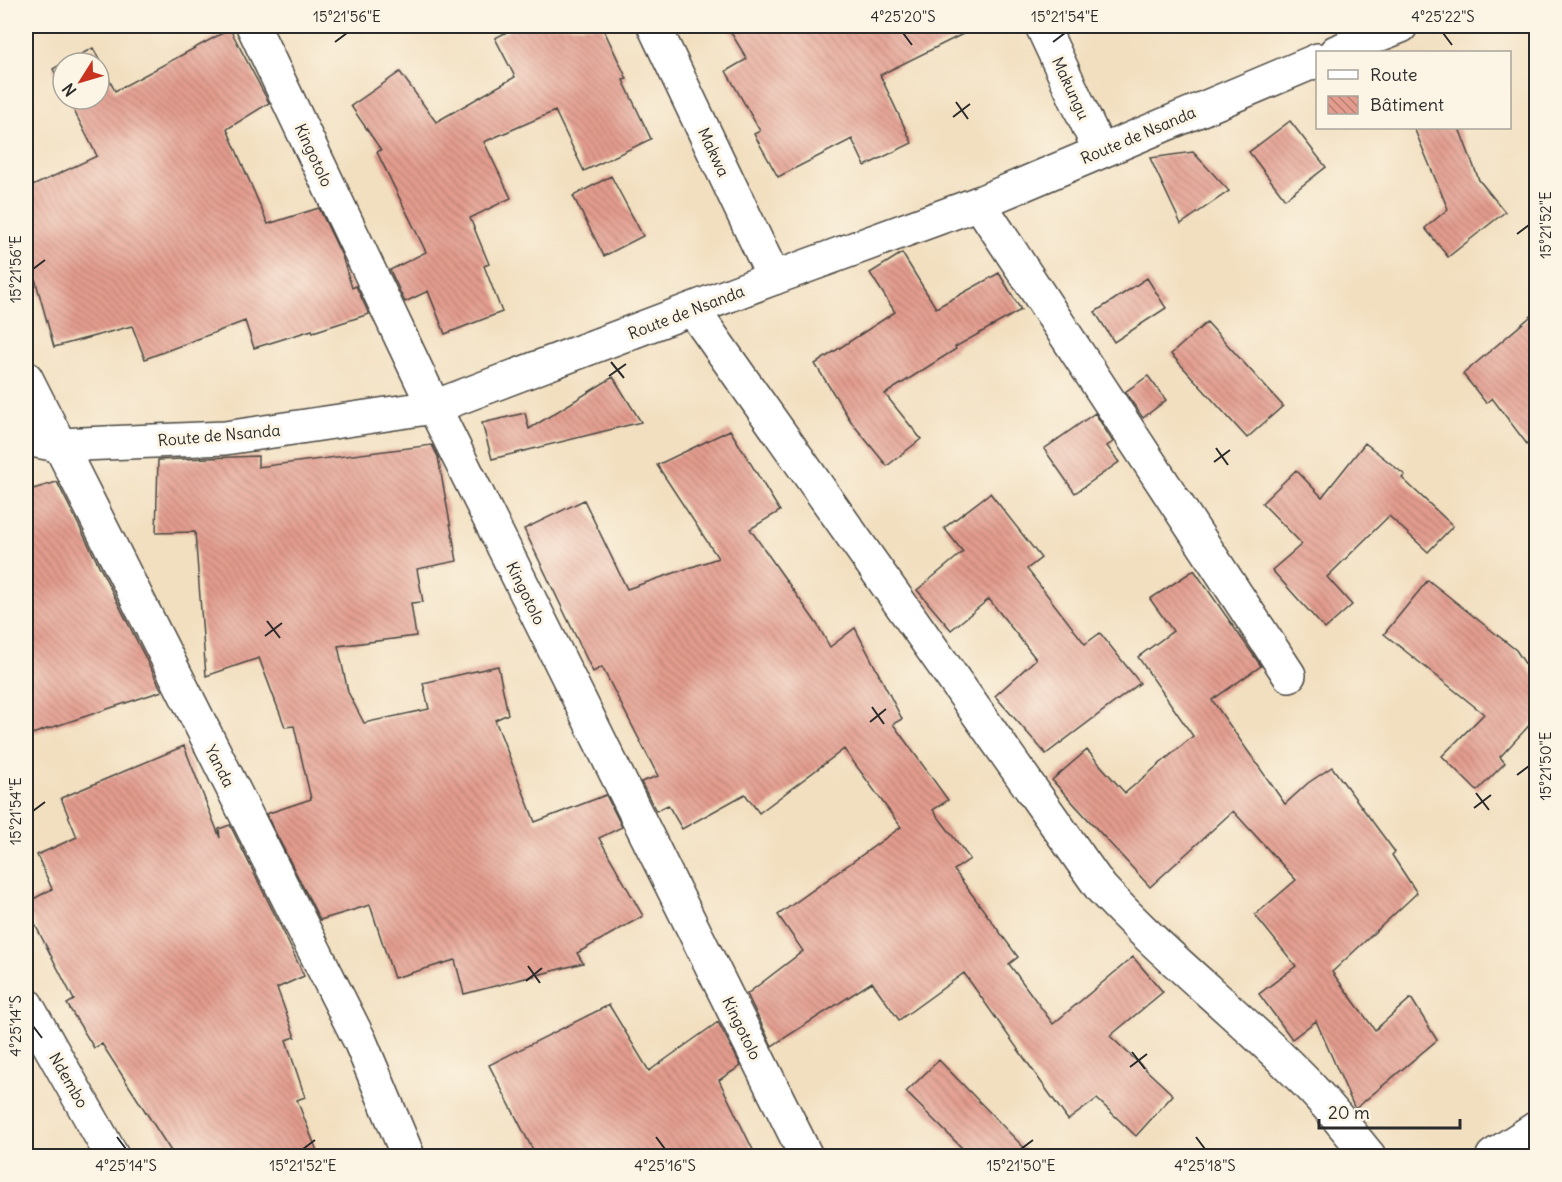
<svg xmlns="http://www.w3.org/2000/svg" width="1562" height="1182" font-family="Delius,sans-serif">
<style>
.building{fill:url(#building-back-hatch)}
.lines{fill:none;stroke-linecap:round;stroke-linejoin:round}
.minor-casing{stroke:#494641;stroke-width:36}
.tertiary-casing{stroke:#494641;stroke-width:36}
.minor{stroke:#fff;stroke-width:33}
.tertiary{stroke:#fff;stroke-width:33}
.ticks{fill:none;stroke:#2b2b2b;stroke-width:2}
.labels{text-anchor:middle;stroke-width:6;stroke-linejoin:round;paint-order:stroke}
.street-label{font-size:16px;fill:#2b2b2b;stroke:#fcf5e5}
.neatline{fill:none;stroke:#2b2b2b;stroke-width:2}
.ticks-label{font-size:15px;text-anchor:middle;fill:#2b2b2b}
</style>
<defs>
<pattern id="building-back-hatch" width="6" height="6" patternUnits="userSpaceOnUse" patternTransform="scale(1.5)"><rect width="6" height="6" fill="#e39c8e"/><path d="M-1 5l2 2M0 0l6 6M5-1l2 2" fill="none" stroke="#b87f74"/></pattern>
</defs>
<rect width="100%" height="100%" fill="#fcf5e5"/>
<filter id="ink" filterUnits="userSpaceOnUse"><feTurbulence type="fractalNoise" baseFrequency=".0167" numOctaves="2"/><feDisplacementMap in="SourceGraphic" scale="12" xChannelSelector="R" yChannelSelector="G"/><feConvolveMatrix kernelMatrix="1 2 1 2 8 2 1 2 1" color-interpolation-filters="sRGB"/></filter>
<filter id="wash" filterUnits="userSpaceOnUse"><feTurbulence type="fractalNoise" baseFrequency=".008" numOctaves="4" result="noise"/><feDisplacementMap in="SourceGraphic" scale="24" xChannelSelector="R" yChannelSelector="G"/><feGaussianBlur stdDeviation="1.35" result="paint"/><feColorMatrix in="noise" values="0 0 0 0 0 0 0 0 0 0 0 0 0 0 0 0 0 1.4 0 .05"/><feComposite in="paint" operator="in"/></filter>
<g filter="url(#wash)">
<rect width="100%" height="100%" fill="#f2dfc0"/>
<g id="blocks">
<path class="building" d="M 519,26 L 602,26 L 627,79 L 623,80 L 651,139 L 584,171 L 555,111 L 484,142 L 511,198 L 470,218 L 489,264 L 484,266 L 502,312 L 445,334 L 428,291 L 405,302 L 390,270 L 426,252 L 377,152 L 381,150 L 351,106 L 400,72 L 436,122 L 515,77 L 495,38 Z
M 727,26 L 979,26 L 880,75 L 912,143 L 865,166 L 852,139 L 778,177 L 754,134 L 760,131 L 726,71 L 747,59 Z
M 230,29 L 269,103 L 227,129 L 268,224 L 319,208 L 342,256 L 352,288 L 356,286 L 369,314 L 313,332 L 312,330 L 254,348 L 245,321 L 145,359 L 132,326 L 54,347 L 26,246 L 26,189 L 97,156 L 68,99 L 99,99 L 99,63 L 64,63 L 93,48 L 115,91 Z
M 63,63 L 63,88 L 53,69 Z
M 1290,121 L 1326,167 L 1285,199 L 1249,152 Z
M 1414,128 L 1459,128 L 1479,180 L 1505,212 L 1448,257 L 1425,228 L 1448,209 Z
M 1193,152 L 1229,191 L 1181,224 L 1150,158 Z
M 611,176 L 643,236 L 604,256 L 573,196 Z
M 902,253 L 936,308 L 999,273 L 1021,310 L 955,347 L 956,349 L 885,394 L 921,439 L 887,466 L 852,423 L 815,364 L 895,312 L 870,273 Z
M 1147,278 L 1166,308 L 1114,342 L 1095,312 Z
M 1536,312 L 1536,456 L 1492,398 L 1486,403 L 1463,374 Z
M 1207,322 L 1283,406 L 1247,438 L 1171,354 Z
M 1148,376 L 1166,400 L 1143,418 L 1125,392 Z
M 613,377 L 641,422 L 492,459 L 482,423 L 525,413 L 529,429 Z
M 1095,413 L 1113,442 L 1107,446 L 1119,462 L 1075,493 L 1044,449 Z
M 730,430 L 780,511 L 750,529 L 817,624 L 830,647 L 855,628 L 902,719 L 893,724 L 948,800 L 933,810 L 970,859 L 954,870 L 1018,957 L 1009,964 L 1053,1024 L 1133,957 L 1163,992 L 1110,1036 L 1173,1095 L 1136,1136 L 1097,1099 L 1068,1120 L 964,973 L 899,1020 L 872,982 L 772,1046 L 747,994 L 803,951 L 778,915 L 901,827 L 844,749 L 759,813 L 745,794 L 682,829 L 668,805 L 656,811 L 641,782 L 658,776 L 602,667 L 593,672 L 524,529 L 584,500 L 627,589 L 718,558 L 657,465 Z
M 1365,443 L 1405,475 L 1402,478 L 1453,526 L 1428,552 L 1389,516 L 1327,577 L 1352,605 L 1325,629 L 1272,570 L 1302,544 L 1262,503 L 1296,470 L 1322,497 Z
M 432,445 L 438,457 L 457,561 L 417,569 L 423,602 L 411,603 L 416,636 L 338,646 L 348,692 L 364,723 L 429,709 L 423,683 L 498,666 L 508,714 L 495,720 L 535,822 L 606,795 L 622,827 L 599,838 L 643,916 L 577,953 L 583,963 L 464,994 L 455,960 L 394,978 L 370,905 L 320,920 L 266,814 L 311,799 L 294,726 L 285,727 L 259,658 L 206,676 L 195,532 L 156,533 L 158,460 L 258,456 L 258,467 Z
M 57,482 L 162,691 L 26,736 L 26,491 Z
M 990,493 L 1041,558 L 1027,569 L 1085,644 L 1100,633 L 1140,683 L 1046,754 L 995,696 L 1036,659 L 989,599 L 951,630 L 917,590 L 963,552 L 944,528 Z
M 1194,570 L 1261,666 L 1212,700 L 1285,804 L 1308,783 L 1332,767 L 1395,852 L 1392,855 L 1417,893 L 1332,972 L 1375,1030 L 1411,998 L 1437,1040 L 1355,1109 L 1316,1021 L 1292,1039 L 1259,994 L 1296,966 L 1255,915 L 1296,880 L 1233,811 L 1150,887 L 1052,780 L 1087,750 L 1125,793 L 1193,736 L 1138,657 L 1173,631 L 1150,599 Z
M 1428,580 L 1516,650 L 1536,680 L 1536,718 L 1500,757 L 1505,763 L 1477,791 L 1442,756 L 1484,714 L 1384,634 Z
M 184,746 L 220,838 L 219,829 L 230,825 L 283,931 L 304,976 L 277,988 L 295,1037 L 286,1040 L 305,1097 L 297,1100 L 319,1156 L 174,1156 L 102,1044 L 94,1048 L 67,1004 L 74,1000 L 26,907 L 26,903 L 52,889 L 37,855 L 77,837 L 61,798 Z
M 609,1005 L 649,1071 L 718,1022 L 741,1066 L 719,1080 L 756,1156 L 536,1156 L 489,1065 Z
M 939,1060 L 1032,1156 L 970,1156 L 906,1092 Z"/>
</g>
</g>
<g filter="url(#ink)">
<use href="#blocks" fill-opacity="0" stroke="#494641" stroke-width="1.5"/>
<g class="lines">
<defs>
<path id="minor" d="M 253,26 L 434,407 L 806,1156
M 654,26 L 774,278
M 1042,26 L 1100,151
M 979,203 L 1289,675
M 693,310 L 1101,888 C 1167,960 1246,1019 1313,1090 C 1333,1111 1351,1134 1369,1156
M 26,378 L 360,1041 L 408,1156
M 26,1004 L 112,1156
M 1493,1156 L 1536,1128"/>
<path id="tertiary" d="M 1336,52 L 1401,26
M 26,439 L 58,445 L 225,438 L 434,407 L 774,278 L 979,203 L 1318,60"/>
</defs>
<use href="#minor" class="minor-casing"/>
<use href="#tertiary" class="tertiary-casing"/>
<use href="#minor" class="minor"/>
<use href="#tertiary" class="tertiary"/>
</g>
</g>
<path class="ticks" d="M 903,33 L 912,45M 1443,33 L 1452,45M 335,42 L 347,33M 1053,42 L 1065,33M 956,102 L 968,119M 953,117 L 970,104M 1517,234 L 1529,225M 33,269 L 45,260M 611,362 L 624,378M 609,376 L 626,364M 1216,448 L 1228,465M 1214,462 L 1230,450M 267,621 L 280,638M 265,636 L 282,623M 872,707 L 884,724M 870,722 L 886,709M 1517,775 L 1529,766M 1476,793 L 1489,810M 1474,808 L 1491,795M 33,811 L 45,802M 528,966 L 540,983M 526,981 L 542,968M 33,1026 L 42,1038M 1132,1052 L 1145,1069M 1130,1067 L 1147,1054M 117,1137 L 126,1149M 656,1137 L 665,1149M 1196,1137 L 1205,1149M 303,1149 L 315,1140M 1021,1149 L 1033,1140"/>
<g class="labels">
<g class="street-label">
<text transform="translate(1071 88) rotate(65)" y="6">Makungu</text>
<text transform="translate(1138 135) rotate(-23)" y="6">Route de Nsanda</text>
<text transform="translate(714 152) rotate(65)" y="6">Makwa</text>
<text transform="translate(314 155) rotate(65)" y="6">Kingotolo</text>
<text transform="translate(686 312) rotate(-21)" y="6">Route de Nsanda</text>
<text transform="translate(219 435) rotate(-5)" y="6">Route de Nsanda</text>
<text transform="translate(526 593) rotate(64)" y="6">Kingotolo</text>
<text transform="translate(220 766) rotate(63)" y="6">Yanda</text>
<text transform="translate(742 1028) rotate(64)" y="6">Kingotolo</text>
<text transform="translate(69 1080) rotate(60)" y="6">Ndembo</text>
</g>
</g>
<rect width="1562" height="1182" fill="none" stroke="#fcf5e5" stroke-width="66"/>
<rect x="1316" y="51" width="195" height="78" fill="#fcf5e5" stroke="#a8a49b" stroke-width="1.5"/>
<rect x="1328" y="70" width="30" height="9" fill="#ffffff" stroke="#a8a49b" stroke-width="1.5"/>
<text x="1370" y="81" font-size="18" fill="#2b2b2b">Route</text>
<rect x="1328" y="96" width="30" height="18" fill="url(#building-back-hatch)" stroke="#a8a49b" stroke-width="1.5"/>
<text x="1370" y="111" font-size="18" fill="#2b2b2b">Bâtiment</text>
<g transform="translate(81 81) rotate(233)"><circle r="28" fill="#fcf5e5" stroke="#a8a49b" stroke-width="1.5"/>
<path d="M0-4.5L10 22L0 15L-10 22Z" fill="#c8321e"/>
<text y="-9" font-size="16" font-weight="bold" text-anchor="middle" fill="#2b2b2b">N</text>
</g>
<path d="M1319 1119v9h141v-9" fill="none" stroke="#2b2b2b" stroke-width="3"/>
<text x="1328" y="1119" font-size="18" fill="#2b2b2b" stroke="#fcf5e5" stroke-width="4.5" paint-order="stroke">20 m</text>
<rect x="33" y="33" width="1496" height="1116" class="neatline"/>
<g class="ticks-label">
<text x="347" y="22">15°21'56"E</text>
<text x="903" y="22">4°25'20"S</text>
<text x="1065" y="22">15°21'54"E</text>
<text x="1443" y="22">4°25'22"S</text>
<text transform="translate(1546 225) rotate(-90)" y="5">15°21'52"E</text>
<text transform="translate(16 269) rotate(-90)" y="5">15°21'56"E</text>
<text transform="translate(1546 766) rotate(-90)" y="5">15°21'50"E</text>
<text transform="translate(16 811) rotate(-90)" y="5">15°21'54"E</text>
<text transform="translate(16 1026) rotate(-90)" y="5">4°25'14"S</text>
<text x="126" y="1171">4°25'14"S</text>
<text x="303" y="1171">15°21'52"E</text>
<text x="665" y="1171">4°25'16"S</text>
<text x="1021" y="1171">15°21'50"E</text>
<text x="1205" y="1171">4°25'18"S</text>
</g>
</svg>
